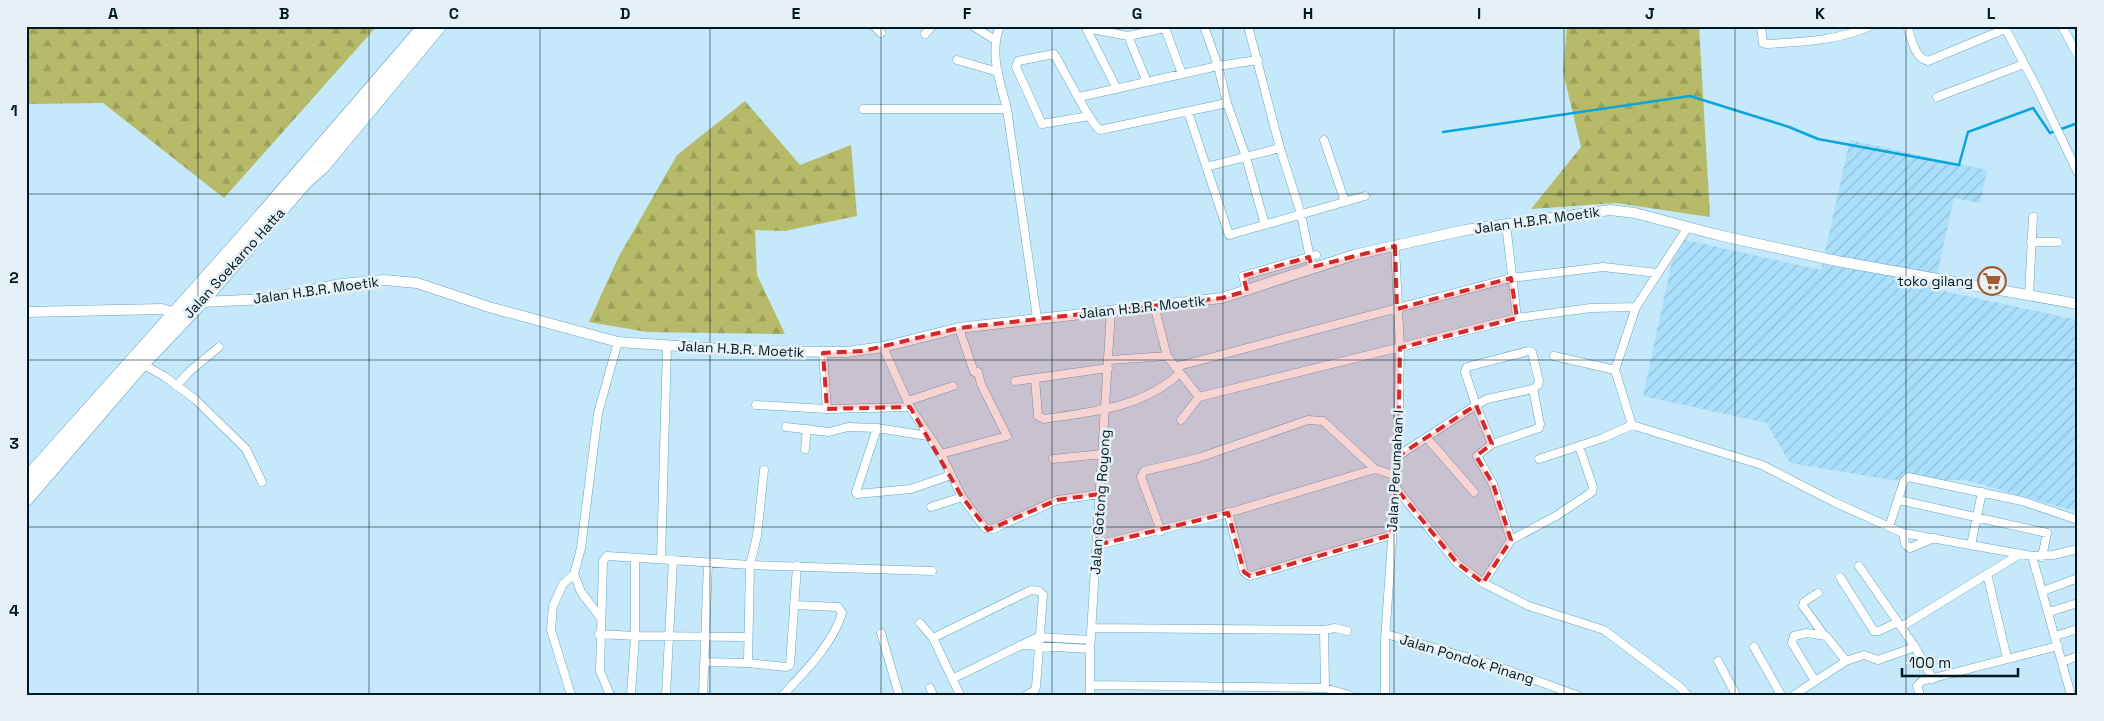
<svg xmlns="http://www.w3.org/2000/svg" width="2104" height="721" font-family="'Space Grotesk',sans-serif">
<style>
.industrial{fill:url(#industrial-furrows)}
.forest{fill:url(#forest-firs)}
.lines{fill:none;stroke-linecap:round;stroke-linejoin:round}
.stream{stroke:#09a5db;stroke-width:2.5}
.minor-casing{stroke:#6aa4c0;stroke-width:9}
.tertiary-casing{stroke:#6aa4c0;stroke-width:11}
.trunk-casing{stroke:#6aa4c0;stroke-width:15}
.minor{stroke:#fff;stroke-width:8}
.tertiary{stroke:#fff;stroke-width:10}
.trunk{stroke:#fff;stroke-width:14}
.marked{fill:#d62828;fill-opacity:0.2;stroke:#d62828;stroke-width:4;stroke-dasharray:10 6;stroke-linejoin:round}
.grid{fill:none;stroke:#011722;stroke-width:1;stroke-opacity:0.55}
.labels{text-anchor:middle;stroke-width:5;stroke-linejoin:round;paint-order:stroke}
.street-label{font-size:14px;fill:#011722;stroke:#e6f1f7}
.poi-label{font-size:14px;fill:#011722;stroke:#e6f1f7;text-anchor:end}
.neatline{fill:none;stroke:#011722;stroke-width:2}
.grid-label{font-size:16px;text-anchor:middle;font-weight:bold;fill:#011722}
</style>
<defs>
<pattern id="industrial-furrows" width="10" height="10" patternUnits="userSpaceOnUse" patternTransform="scale(1.25)"><rect width="10" height="10" fill="#aadffb"/><path d="M-1 1l2-2M0 10L10 0M9 11l2-2" fill="none" stroke="#90bfd7"/></pattern>
<pattern id="forest-firs" width="22" height="20" patternUnits="userSpaceOnUse" patternTransform="scale(1.25)"><rect width="22" height="20" fill="#b6ba69"/><path d="M5 1l3.5 6h-7zM16 11l3.5 6h-7z" fill="#9b9f5b"/></pattern>
</defs>
<rect width="100%" height="100%" fill="#c5e8fa"/>
<path class="industrial" d="M 1850,140 L 1987,170 L 1980,203 L 1954,198 L 1934,289 L 2078,320 L 2078,512 L 1965,480 L 1892,480 L 1790,463 L 1766,423 L 1643,396 L 1677,238 L 1821,270 Z"/>
<path class="forest" d="M 26,26 L 377,26 L 224,198 L 103,103 L 26,104 Z
M 1567,26 L 1699,26 L 1710,217 L 1616,203 L 1531,209 L 1581,147 L 1563,72 Z
M 745,101 L 800,165 L 851,145 L 857,216 L 785,231 L 755,230 L 757,275 L 785,334 L 647,332 L 589,322 L 618,258 L 677,155 Z"/>
<g class="lines">
<path class="stream" d="M 1443,132 L 1690,96 L 1789,127 L 1818,139 L 1959,165 L 1968,132 L 2033,108 L 2050,133 L 2078,123"/>
<defs>
<path id="minor" d="M 874,26 L 881,33
M 973,26 L 995,40
M 1204,26 L 1218,66 L 1227,103 L 1246,157 L 1265,225
M 1248,26 L 1280,148 L 1301,214 L 1312,268
M 1761,26 L 1763,43 L 1766,44 C 1802,42 1837,41 1870,26
M 1907,26 C 1912,38 1914,58 1928,61 L 2005,29
M 2004,26 L 2037,88 L 2078,173
M 2062,26 L 2078,56
M 925,34 L 932,26
M 1128,36 L 1147,82
M 957,60 L 998,72
M 1117,89 L 1087,30 L 1087,28 L 1128,36 L 1165,28 L 1182,74
M 1079,97 L 1218,66 L 1258,60
M 1937,97 L 2024,64
M 863,109 L 1007,109 C 1000,82 989,53 1000,26
M 1007,109 L 1037,318
M 1188,112 L 1229,235 L 1365,196
M 1089,116 L 1042,124 L 1016,67 L 1018,61 L 1054,54 C 1063,68 1091,125 1100,130 L 1227,103
M 1324,140 L 1345,202
M 1206,167 L 1280,148
M 1506,224 L 1517,318
M 1688,227 L 1636,307 L 1615,370 L 1632,425 L 1762,465 L 1834,502 L 1903,533 L 2032,556 L 2053,555 L 2078,549
M 2031,242 L 2058,242
M 1247,291 L 1243,276 L 1316,255
M 2029,296 L 2033,217
M 1154,305 L 1167,356 L 1199,397 L 1517,318 L 1591,308 L 1636,307
M 883,347 L 910,407 L 941,454 L 962,497 L 985,528 L 993,529 L 1057,500 L 1100,494
M 823,353 L 827,409
M 1554,356 L 1615,370
M 1109,360 L 1167,356
M 142,364 L 164,376 L 196,400 L 246,449 L 262,482
M 1175,367 L 1511,278 L 1603,267 L 1658,273
M 1035,378 L 1038,416 L 1044,419 C 1092,412 1141,408 1179,374
M 1015,381 L 1108,368
M 176,386 L 190,371 L 219,347
M 908,401 L 953,386
M 756,405 L 827,409 L 910,407
M 1181,420 L 1199,397
M 786,427 L 829,432 L 848,427 L 877,428 L 928,436
M 877,428 L 856,492 L 857,494 L 911,489 L 951,475
M 1427,438 L 1474,492
M 1492,444 L 1476,405 L 1487,399 L 1533,389
M 805,449 L 807,429
M 941,454 L 1007,436 L 981,384 L 978,372 L 974,372 L 959,328
M 1398,456 L 1476,405 L 1465,372 L 1467,367 L 1528,351 L 1532,352 L 1539,381 L 1538,385 L 1533,389 L 1540,424 L 1539,428 L 1492,444 L 1477,456 L 1493,484 L 1511,540
M 1053,459 L 1103,454
M 1539,459 L 1603,438 L 1632,425
M 1396,488 L 1457,563 L 1483,583 L 1529,606 L 1604,630 L 1680,687 L 1687,695
M 1899,500 L 2047,533 L 2042,557
M 931,507 L 962,497
M 1228,512 L 1244,572 L 1250,576 L 1391,535
M 1889,527 L 1904,481 L 1908,477 L 2022,501 L 2078,520
M 1161,531 L 1141,477 L 1144,471 L 1198,458 L 1308,420 L 1323,421 L 1375,469 L 1397,476
M 1903,533 L 1905,544 L 1910,548 L 1934,538
M 1097,545 L 1225,514 L 1375,469
M 1971,545 L 1982,492
M 2032,556 L 2071,695
M 661,558 L 667,346
M 1859,566 L 1915,647 L 1933,679
M 574,574 L 581,592 L 600,617
M 1987,574 L 2007,658
M 1840,577 L 1874,631 L 1879,631 L 1898,622
M 1483,583 L 1511,540 L 1556,516 L 1592,492 L 1593,487 L 1579,446
M 2043,591 L 2078,578
M 1818,593 L 1804,602 L 1803,606 L 1824,635
M 2049,612 L 2078,603
M 920,623 L 933,638 L 960,695
M 1901,627 L 2020,554
M 1092,628 L 1324,630 L 1325,688
M 1324,630 L 1335,628 L 1347,631
M 881,633 L 899,695
M 599,634 L 635,636 L 748,637
M 1386,634 L 1494,665 L 1576,695
M 2055,636 L 2078,629
M 933,638 L 1031,590 L 1039,591 L 1043,595 L 1036,687 L 1034,691 L 1027,695
M 1021,645 L 1090,649
M 1754,647 L 1781,695
M 1718,661 L 1736,695
M 705,662 L 748,663 L 786,667 L 790,665 L 797,566
M 2062,662 L 2078,656
M 748,663 L 750,565 L 757,536 L 764,470
M 952,679 L 1038,637 L 1091,640
M 1815,681 L 1792,643 L 1794,636 L 1807,633 L 1826,636 L 1846,661
M 1090,685 L 1325,688 L 1349,695
M 930,688 L 933,695
M 571,695 L 551,630 L 553,606 L 563,584 L 574,574 L 581,548 L 598,413 L 618,342
M 610,695 L 600,671 L 603,561 L 607,556 L 750,565 L 932,571
M 631,695 L 635,636 L 635,558
M 666,695 L 673,561
M 703,695 L 708,563
M 783,695 C 805,671 833,644 842,613 L 838,607 L 794,605
M 1090,695 L 1090,649 L 1111,310
M 1385,695 L 1385,639 L 1398,456 L 1400,348 L 1395,246
M 1794,695 L 1846,661 L 1864,655 L 1878,660 L 1915,647
M 1920,695 L 1917,686 L 1922,681 L 2058,646"/>
<path id="tertiary" d="M 201,302 L 266,299 L 341,284 L 384,280 L 417,283 L 489,307 L 618,342 L 752,351 L 847,352 L 883,347 L 959,328 L 1222,298 L 1354,255 L 1465,230 L 1610,210 L 1635,213 L 1718,235 L 1837,261 L 2078,304
M 26,312 L 162,309 L 175,313"/>
<path id="trunk" d="M 26,480 L 242,238 L 425,26
M 26,499 L 142,364 L 201,302 L 306,181 L 322,167 L 439,26"/>
</defs>
<use href="#minor" class="minor-casing"/>
<use href="#tertiary" class="tertiary-casing"/>
<use href="#trunk" class="trunk-casing"/>
<use href="#minor" class="minor"/>
<use href="#tertiary" class="tertiary"/>
<use href="#trunk" class="trunk"/>
</g>
<path class="marked" d="M 1395,246 L 1397,309 L 1511,278 L 1517,318 L 1400,348 L 1398,456 L 1476,405 L 1492,444 L 1476,456 L 1493,484 L 1511,540 L 1483,583 L 1457,563 L 1396,488 L 1391,535 L 1250,576 L 1244,572 L 1228,513 L 1097,545 L 1100,494 L 1057,500 L 988,530 L 962,497 L 910,407 L 827,409 L 823,353 L 863,351 L 959,328 L 1222,298 L 1247,291 L 1243,276 L 1309,257 L 1312,267 Z"/>
<path class="grid" d="M 198,26 L 198,695M 369,26 L 369,695M 540,26 L 540,695M 710,26 L 710,695M 881,26 L 881,695M 1052,26 L 1052,695M 1223,26 L 1223,695M 1394,26 L 1394,695M 1564,26 L 1564,695M 1735,26 L 1735,695M 1906,26 L 1906,695M 26,194 L 2078,194M 26,360 L 2078,360M 26,527 L 2078,527"/>
<defs>
<symbol id="supermarket-ring" viewBox="-11 -11 22 22"><circle r="9.5" fill="#e6f1f7" stroke="#a15c30" stroke-width="1.5"/><path d="M-6-5.5h2.5l.6 2H6L4.5 2H-2.5L-4.4-4H-6ZM-1.5 3.2a1.3 1.3 0 1 0 .1 0ZM3 3.2a1.3 1.3 0 1 0 .1 0Z" fill="#a15c30"/></symbol>
</defs>
<g fill-rule="evenodd">
<use href="#supermarket-ring" x="1976" y="265" width="32" height="32"/>
</g>
<g class="labels">
<g class="street-label">
<text transform="translate(1537 220) rotate(-8)" y="5">Jalan H.B.R. Moetik</text>
<text transform="translate(234 263) rotate(-48)" y="5">Jalan Soekarno Hatta</text>
<text transform="translate(316 290) rotate(-8)" y="5">Jalan H.B.R. Moetik</text>
<text transform="translate(1142 307) rotate(-6)" y="5">Jalan H.B.R. Moetik</text>
<text transform="translate(741 349) rotate(3)" y="5">Jalan H.B.R. Moetik</text>
<text transform="translate(1395 471) rotate(-87)" y="5">Jalan Perumahan I</text>
<text transform="translate(1100 502) rotate(-86)" y="5">Jalan Gotong Royong</text>
<text transform="translate(1467 659) rotate(17)" y="5">Jalan Pondok Pinang</text>
</g>
<g class="poi-label">
<text x="1973" y="286">toko gilang</text>
</g>
</g>
<rect width="2104" height="721" fill="none" stroke="#e6f1f7" stroke-width="55"/>
<path d="M1902 668v8h116v-8" fill="none" stroke="#011722" stroke-width="2.5"/>
<text x="1909" y="668" font-size="15" fill="#011722" stroke="#e6f1f7" stroke-width="4" paint-order="stroke">100 m</text>
<rect x="28" y="28" width="2048" height="666" class="neatline"/>
<g class="grid-label">
<text x="113" y="19">A</text>
<text x="284" y="19">B</text>
<text x="454" y="19">C</text>
<text x="625" y="19">D</text>
<text x="796" y="19">E</text>
<text x="967" y="19">F</text>
<text x="1137" y="19">G</text>
<text x="1308" y="19">H</text>
<text x="1479" y="19">I</text>
<text x="1650" y="19">J</text>
<text x="1820" y="19">K</text>
<text x="1991" y="19">L</text>
<text x="14" y="116">1</text>
<text x="14" y="283">2</text>
<text x="14" y="449">3</text>
<text x="14" y="616">4</text>
</g>
</svg>
